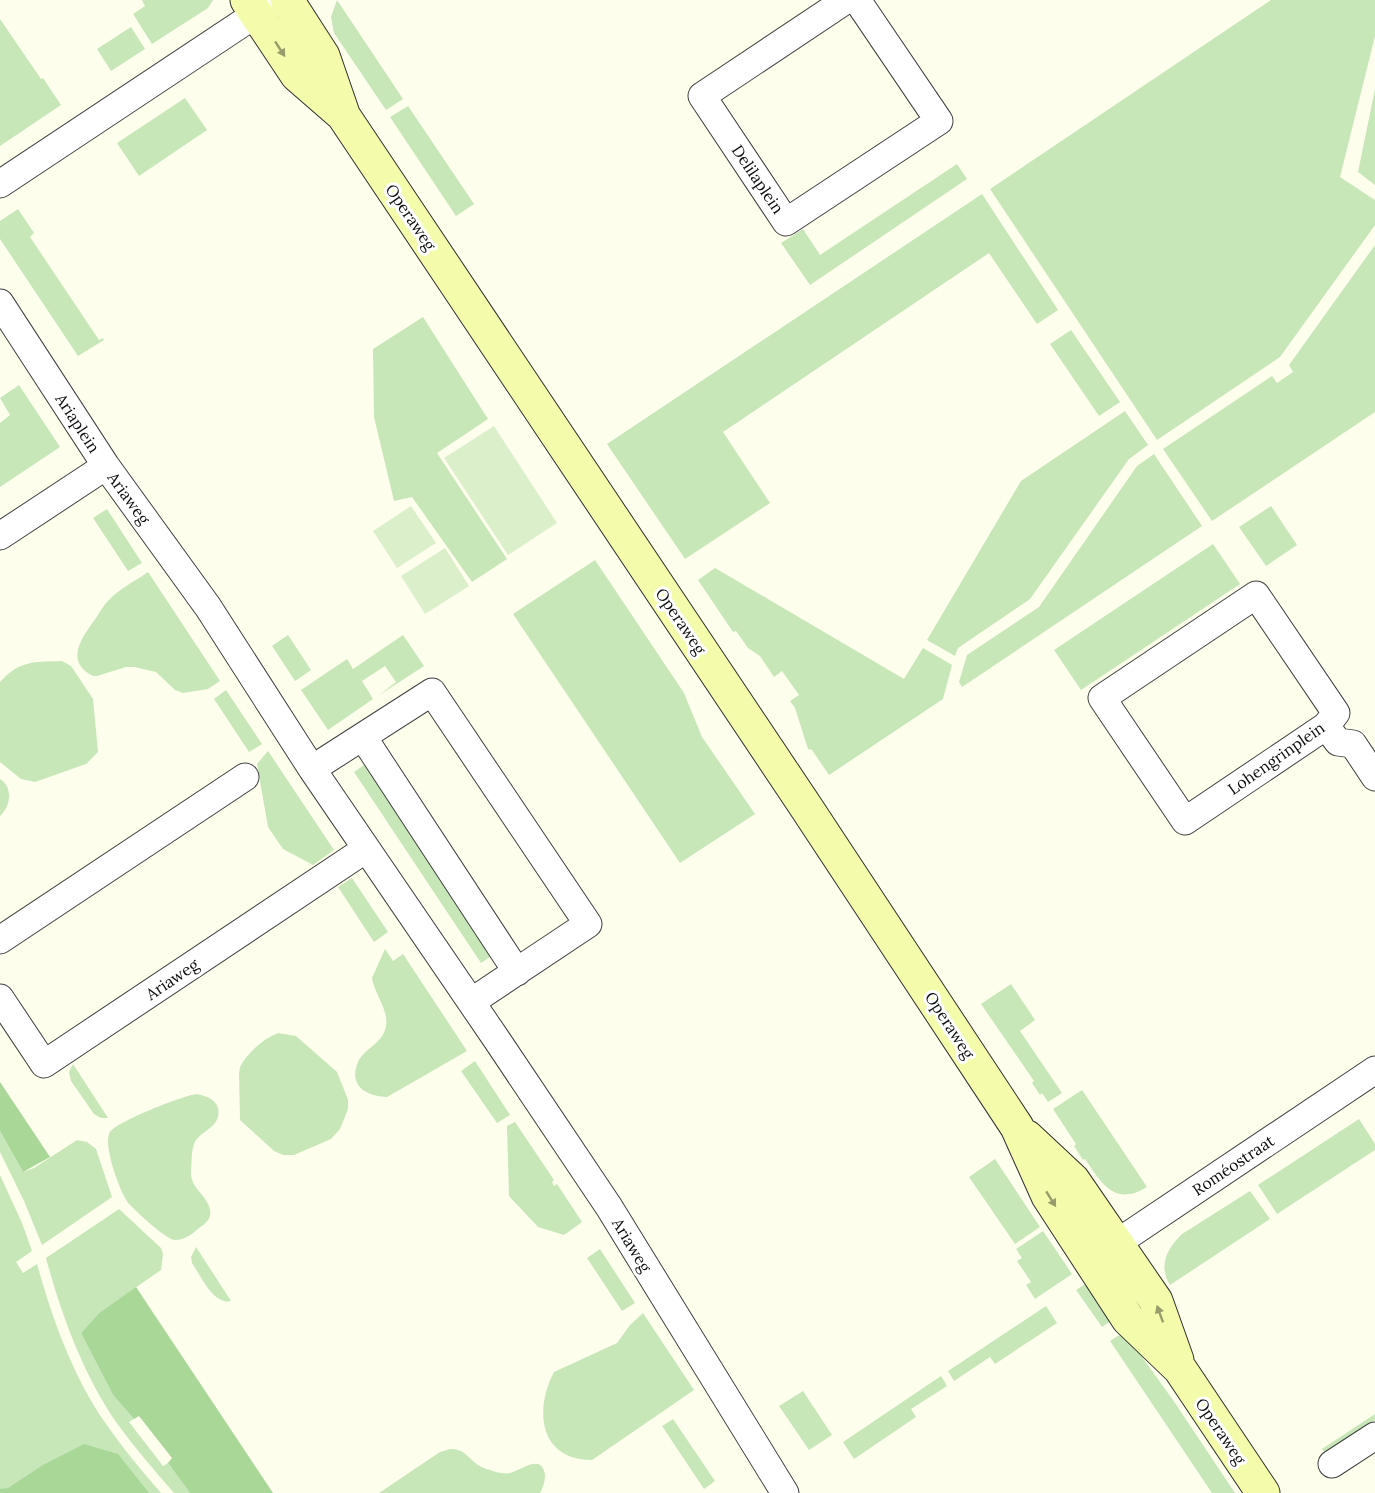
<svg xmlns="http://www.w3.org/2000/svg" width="1375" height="1493" font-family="Lora,serif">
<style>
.green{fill:#c7e7b8}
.forest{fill:#a8d798}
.pitch{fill:#daefca}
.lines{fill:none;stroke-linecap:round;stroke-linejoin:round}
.street-casing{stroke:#404040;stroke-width:29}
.secondary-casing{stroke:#2f2f2f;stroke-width:35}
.street{stroke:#fff;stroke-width:27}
.secondary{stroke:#f4fcab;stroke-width:33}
.oneway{fill:#989c6c}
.labels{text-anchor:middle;stroke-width:6;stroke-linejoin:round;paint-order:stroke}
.street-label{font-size:16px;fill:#0d0d0d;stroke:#fff}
</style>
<rect width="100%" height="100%" fill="#fefeed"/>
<path class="green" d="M 142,0 L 213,0 L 208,8 L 152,44 L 133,14 L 145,6 Z
M 337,0 L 403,99 L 386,110 L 334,33 L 331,17 Z
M 1271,0 L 1375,0 L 1375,36 L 1340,177 L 1375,200 L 1375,225 L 1280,357 L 1157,440 L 990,189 Z
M 0,19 L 41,79 L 43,78 L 61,105 L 0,146 Z
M 131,27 L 145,49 L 111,71 L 97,49 Z
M 1375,89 L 1375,185 L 1358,172 Z
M 185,98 L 207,130 L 139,176 L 117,143 Z
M 408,106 L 474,204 L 456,216 L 390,117 Z
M 957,164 L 967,179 L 810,285 L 781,243 L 803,229 L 820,255 Z
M 982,194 L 1058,310 L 1037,324 L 989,253 L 723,432 L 770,503 L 685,559 L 607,444 Z
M 18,209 L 34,233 L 30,237 L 99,340 L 103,338 L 104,340 L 78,356 L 0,239 L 0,221 Z
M 1375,245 L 1375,412 L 1212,521 L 1163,449 L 1272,376 L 1277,383 L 1293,372 L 1289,365 Z
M 423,317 L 488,419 L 437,453 L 507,559 L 472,582 L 412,497 L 394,501 L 374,417 L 373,349 Z
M 1071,330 L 1120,402 L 1099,416 L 1050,344 Z
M 19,385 L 60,447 L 0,487 L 0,423 L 10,415 L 0,398 Z
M 1125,411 L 1148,445 L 1129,459 L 1030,599 L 958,648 L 955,656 L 927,640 L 1021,481 Z
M 1154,454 L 1202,526 L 962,687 L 959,682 L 967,655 L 1039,607 L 1137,466 Z
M 1271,506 L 1297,545 L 1266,566 L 1239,527 Z
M 107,509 L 142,563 L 128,571 L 93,518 Z
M 1213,544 L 1240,584 L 1081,690 L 1054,650 Z
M 595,560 L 684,693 L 702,737 L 755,814 L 680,863 L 513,614 Z
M 715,568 L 904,679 L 923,648 L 952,665 L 943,699 L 829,775 L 812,750 L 808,749 L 795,708 L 790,701 L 799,695 L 782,671 L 774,677 L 760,656 L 748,648 L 736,631 L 733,632 L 698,580 Z
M 148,572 L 220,681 L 208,689 L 183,693 L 175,690 L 156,672 L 134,667 L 126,667 L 97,676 L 93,676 C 63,661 83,636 96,618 C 100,612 104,604 110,599 C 120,588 136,581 148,572 Z
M 288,635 L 311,670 L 295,681 L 272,646 Z
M 403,635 L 424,666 L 378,696 L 396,682 L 385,666 L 362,681 L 373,699 L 328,730 L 301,690 L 347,659 L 353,669 Z
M 62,661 L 71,666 L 93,699 L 98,752 L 86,764 L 35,782 L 21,779 L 0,762 L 0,682 C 20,660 34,662 62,661 Z
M 226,690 L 262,744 L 249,752 L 214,699 Z
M 268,751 L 334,850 L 313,865 L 283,849 L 268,827 L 257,764 Z
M 364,765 L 491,956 L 481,963 L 354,772 Z
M 0,779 C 13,787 11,806 0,816 Z
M 352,878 L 388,932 L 374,942 L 338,887 Z
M 385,949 L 393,961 L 403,954 L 467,1051 L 387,1097 C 366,1096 348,1086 358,1062 C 365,1047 383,1044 386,1026 C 389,1010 374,993 372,978 Z
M 1011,984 L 1035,1020 L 1020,1031 L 1062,1093 L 1048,1102 L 1042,1093 L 1040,1095 L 1032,1083 L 1034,1081 L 981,1004 Z
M 278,1033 L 296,1036 L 337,1072 L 348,1100 L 348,1109 L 340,1129 L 331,1139 L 294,1155 L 283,1155 L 274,1151 L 240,1120 L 239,1074 L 240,1067 C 248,1052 263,1039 278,1033 Z
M 475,1061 L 510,1115 L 497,1123 L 461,1071 Z
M 73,1064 L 108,1118 L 101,1118 L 94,1114 L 71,1081 L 69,1072 Z
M 1082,1090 L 1147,1187 C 1115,1207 1101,1183 1085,1159 L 1083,1160 L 1074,1146 L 1076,1144 L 1053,1109 Z
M 197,1094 C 205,1096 215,1098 218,1108 C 222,1128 200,1130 194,1144 C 191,1152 192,1163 191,1171 C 190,1189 207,1194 210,1210 C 212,1219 205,1224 199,1228 C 192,1234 185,1240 175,1240 C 166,1240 136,1211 129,1204 C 120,1193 102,1143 110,1132 C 116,1122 184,1095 197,1094 Z
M 1359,1119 L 1375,1144 L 1375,1150 L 1277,1214 L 1258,1185 Z
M 515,1122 L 554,1180 L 552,1182 L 554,1186 L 557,1184 L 582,1222 L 564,1235 L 538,1227 L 509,1196 L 507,1126 Z
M 0,1131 L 23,1172 L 34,1168 L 77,1140 L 87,1142 L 96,1149 L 112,1197 L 42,1245 L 24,1201 L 0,1152 Z
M 995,1159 L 1040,1227 L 1015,1244 L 969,1177 Z
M 0,1175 L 22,1223 L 32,1251 L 16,1262 L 23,1273 L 37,1264 C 52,1318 72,1374 104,1421 C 121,1446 141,1470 161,1493 L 0,1493 Z
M 1250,1191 L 1270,1219 L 1170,1285 C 1158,1266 1167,1248 1182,1234 Z
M 119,1209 L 161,1248 L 163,1254 L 161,1270 L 99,1313 L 81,1333 L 113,1395 L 134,1419 L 129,1422 L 163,1466 L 168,1463 L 190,1493 L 174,1493 C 154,1470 134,1447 116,1422 C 83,1374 61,1314 46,1258 Z
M 1043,1231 L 1072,1274 L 1035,1299 L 1026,1285 L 1031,1282 L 1017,1261 L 1022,1258 L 1016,1249 Z
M 196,1247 L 231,1301 C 213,1305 201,1276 192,1263 L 191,1257 Z
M 600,1249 L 635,1303 L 622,1311 L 587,1258 Z
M 1090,1281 L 1115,1318 L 1102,1327 L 1076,1290 Z
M 1046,1306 L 1057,1323 L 995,1364 L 990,1357 L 954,1381 L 948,1371 Z
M 643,1313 L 694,1390 L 592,1460 C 539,1460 534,1410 554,1372 L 617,1343 L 630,1325 Z
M 1124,1332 L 1173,1400 L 1235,1493 L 1212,1493 L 1110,1341 Z
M 941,1376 L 947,1386 L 911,1409 L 916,1417 L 854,1459 L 843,1442 Z
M 803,1391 L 832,1435 L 809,1450 L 779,1406 Z
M 1375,1414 L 1375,1420 L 1325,1453 L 1322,1449 Z
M 673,1419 L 715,1481 L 704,1489 L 662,1426 Z
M 450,1449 C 465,1449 467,1457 478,1465 C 482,1468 490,1470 496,1472 C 500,1473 506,1474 510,1473 C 520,1471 542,1452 545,1475 C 545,1482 543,1488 540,1493 L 379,1493 L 440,1452 Z"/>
<path class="forest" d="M 0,1082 L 50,1157 L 23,1172 L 0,1131 Z
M 136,1287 L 273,1493 L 190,1493 L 168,1463 L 172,1458 L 139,1416 L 134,1419 L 113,1395 L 81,1333 L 99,1313 Z
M 84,1444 L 118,1454 L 149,1493 L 0,1493 L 0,1489 L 8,1488 L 43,1465 Z"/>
<path class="pitch" d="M 494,426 L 557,523 L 508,555 L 444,458 Z
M 411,506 L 436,543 L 397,568 L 373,531 Z
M 445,548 L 469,586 L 425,614 L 401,576 Z"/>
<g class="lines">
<defs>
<path id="street" d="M 846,0 L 702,96 L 786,222 L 939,121 L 857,0
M 0,184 L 274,2
M 0,303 L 106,466 L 0,536
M 106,466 L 208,607 L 312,769 L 497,1040 L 609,1207 L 785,1493
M 1256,595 L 1336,713 L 1326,726 L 1185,821 L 1102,698 Z
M 1326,726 L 1338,742 L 1353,744 L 1375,777
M 363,737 L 517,972
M 312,769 L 432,692 L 588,924 L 471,1002
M 0,940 L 245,777
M 0,998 L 44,1064 L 366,849
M 1099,1255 L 1375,1070
M 1332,1464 L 1375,1436"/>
<path id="secondary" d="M 247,0 L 297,75 L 343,115 L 804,804 L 1017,1127 L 1048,1196 L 1128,1319 L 1180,1369 L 1263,1493
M 287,0 L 323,56 L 343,114
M 1027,1137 L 1073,1180 L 1156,1301 L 1177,1360"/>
</defs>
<use href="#street" class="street-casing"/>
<use href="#secondary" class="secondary-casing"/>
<use href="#street" class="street"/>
<use href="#secondary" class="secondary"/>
</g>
<defs><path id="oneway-solid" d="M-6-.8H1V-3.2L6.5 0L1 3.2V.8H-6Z" transform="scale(1.5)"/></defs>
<g class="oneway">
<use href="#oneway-solid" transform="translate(280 49) rotate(57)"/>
<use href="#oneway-solid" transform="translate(1051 1199) rotate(58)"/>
<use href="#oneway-solid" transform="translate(1160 1314) rotate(-110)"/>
</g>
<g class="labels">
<g class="street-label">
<text transform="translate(758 179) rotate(56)" y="6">Delilaplein</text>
<text transform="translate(411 217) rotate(56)" y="6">Operaweg</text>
<text transform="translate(78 423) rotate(57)" y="6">Ariaplein</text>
<text transform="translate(129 498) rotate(54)" y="6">Ariaweg</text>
<text transform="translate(681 621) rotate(56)" y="6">Operaweg</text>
<text transform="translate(1276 758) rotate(-35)" y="6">Lohengrinplein</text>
<text transform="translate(172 979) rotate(-34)" y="6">Ariaweg</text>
<text transform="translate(950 1025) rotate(57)" y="6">Operaweg</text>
<text transform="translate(1233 1165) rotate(-34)" y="6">Roméostraat</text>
<text transform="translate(632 1245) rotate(59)" y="6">Ariaweg</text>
<text transform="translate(1221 1431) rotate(56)" y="6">Operaweg</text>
</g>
</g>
</svg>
